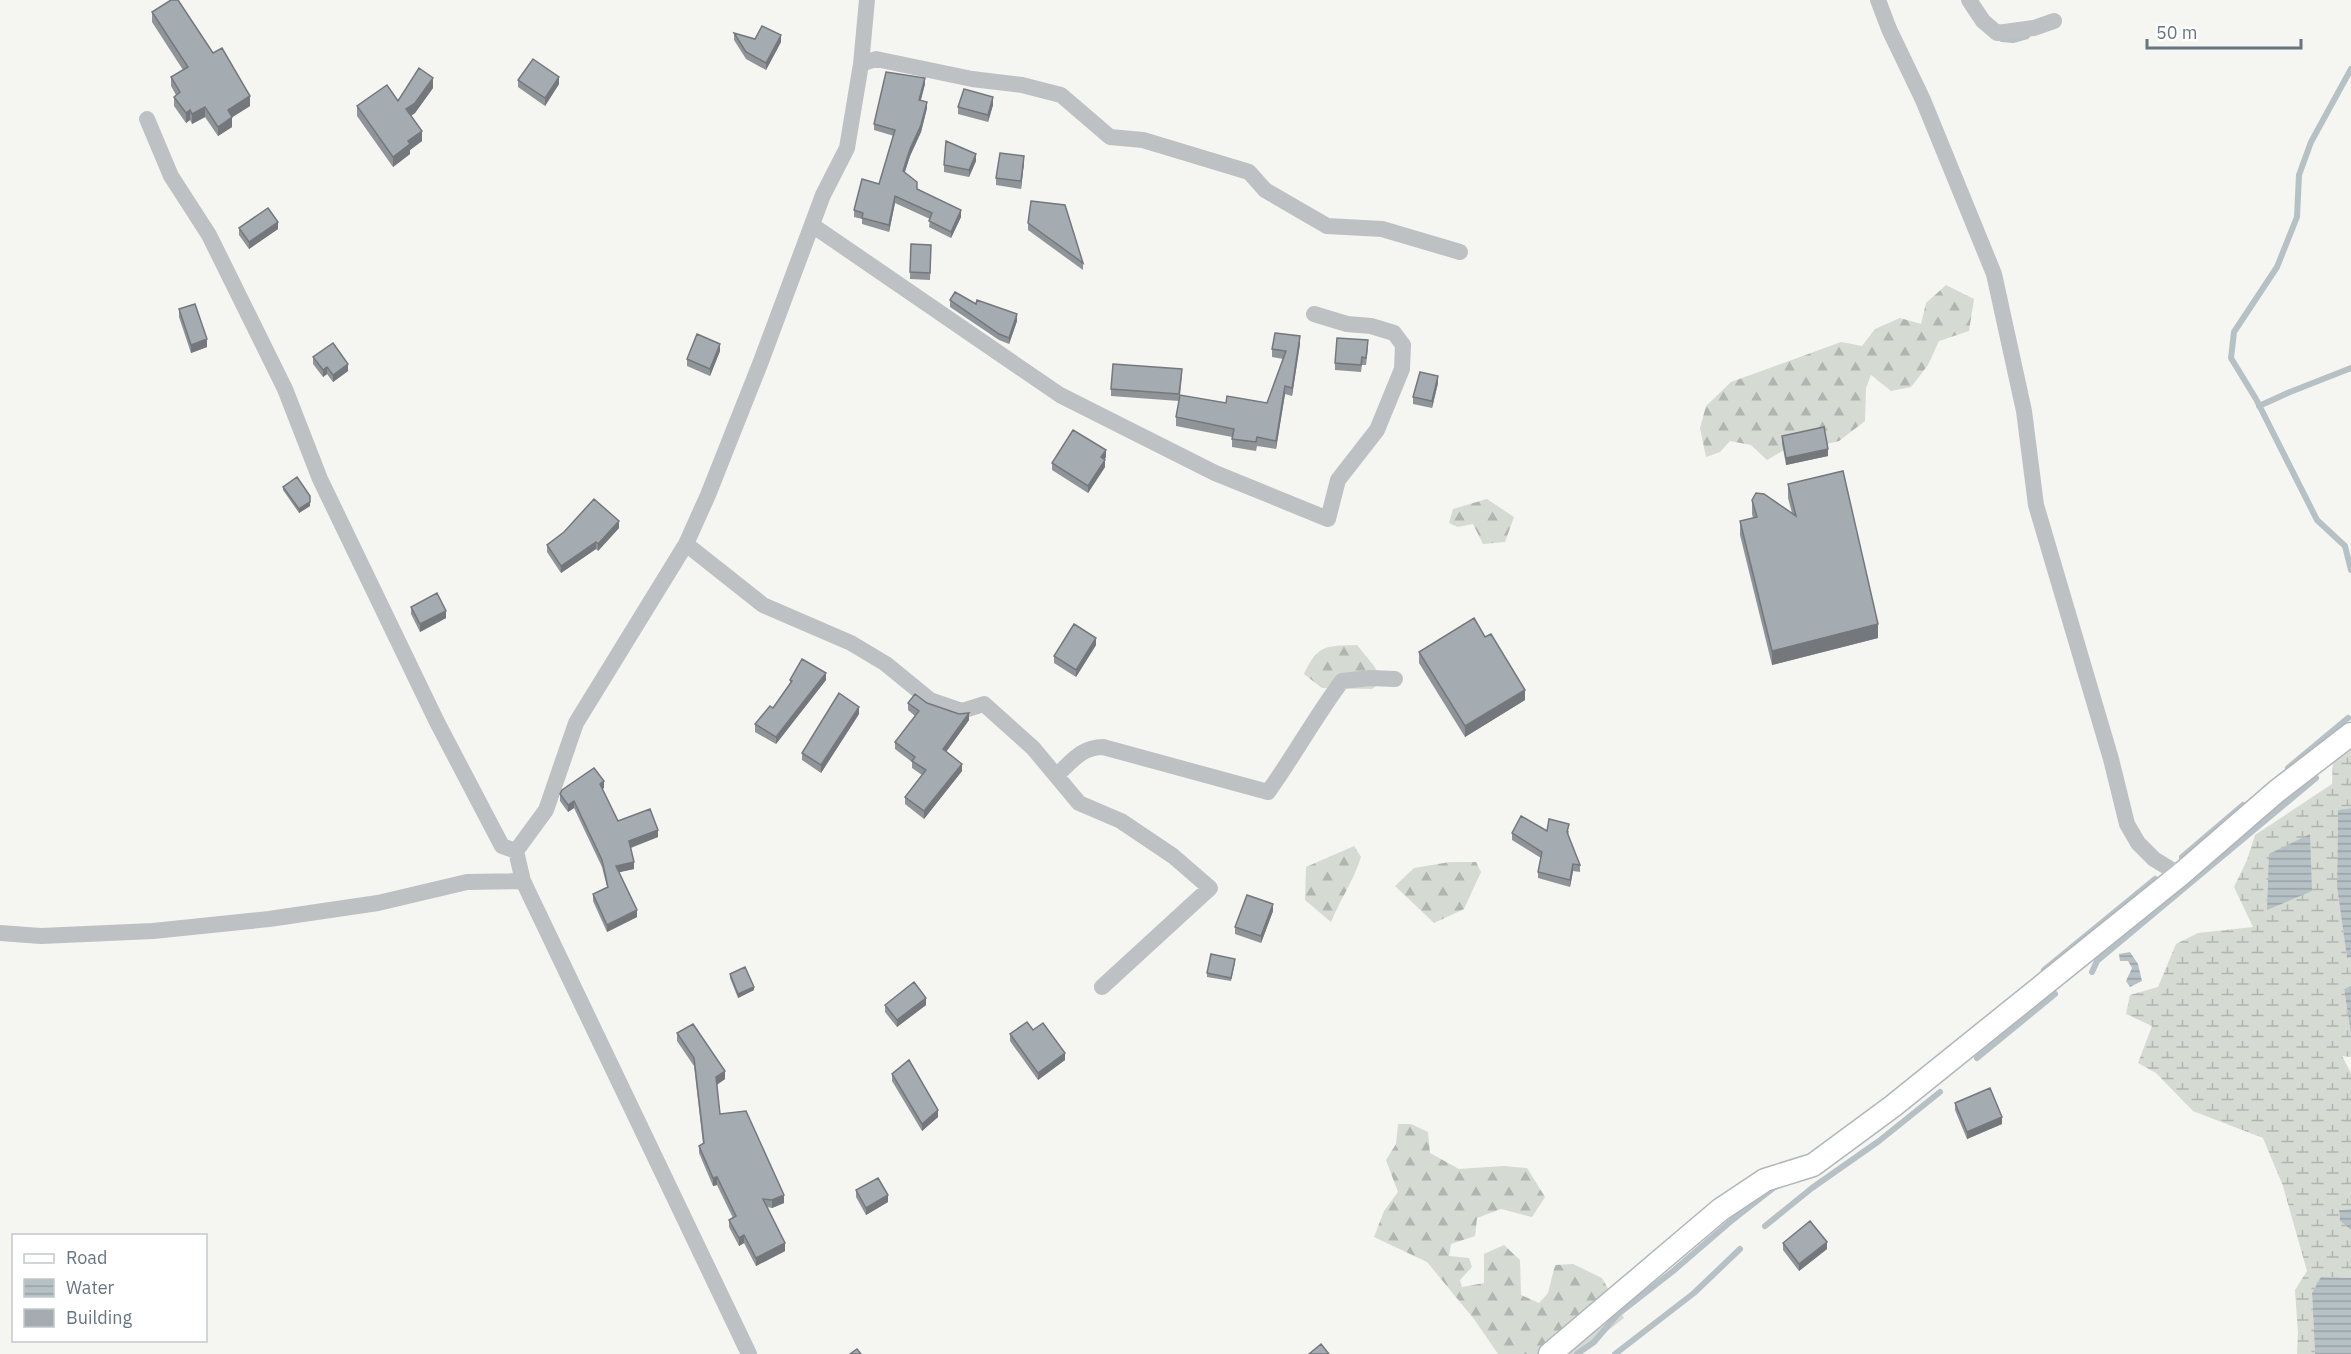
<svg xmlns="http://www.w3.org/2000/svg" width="2351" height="1354" font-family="'IBM Plex Sans',sans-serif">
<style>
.forest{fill:url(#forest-firs)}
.wetland{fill:url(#wetland-marsh)}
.water{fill:url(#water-rules)}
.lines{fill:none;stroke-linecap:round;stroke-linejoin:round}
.stream{stroke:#b6c1c5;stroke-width:6}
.secondary-casing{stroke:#b2b6ba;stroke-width:25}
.street{stroke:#bdc1c4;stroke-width:16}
.secondary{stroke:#fff;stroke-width:22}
.wall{fill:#8e9498}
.shaded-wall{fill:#74787c}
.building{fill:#a5acb1;stroke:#74787c;stroke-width:1.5}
</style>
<defs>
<pattern id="forest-firs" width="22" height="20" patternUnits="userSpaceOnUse" patternTransform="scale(1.5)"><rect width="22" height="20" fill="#d5dad2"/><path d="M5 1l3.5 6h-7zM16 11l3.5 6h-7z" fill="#b1b5b0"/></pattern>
<pattern id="wetland-marsh" width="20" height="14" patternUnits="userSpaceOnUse" patternTransform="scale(1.5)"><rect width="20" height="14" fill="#d5dad2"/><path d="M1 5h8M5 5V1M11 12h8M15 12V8" fill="none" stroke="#b1b5b0"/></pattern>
<pattern id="water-rules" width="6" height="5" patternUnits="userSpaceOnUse" patternTransform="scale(1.5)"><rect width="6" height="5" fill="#b6c1c5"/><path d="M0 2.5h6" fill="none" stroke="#98a1a5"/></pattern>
</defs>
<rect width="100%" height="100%" fill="#f5f5f2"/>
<path class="forest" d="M 1946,285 L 1974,299 L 1969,331 L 1939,341 L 1928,365 L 1911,387 L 1891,391 L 1871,375 L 1866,388 L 1865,421 L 1839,441 L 1815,447 L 1803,439 L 1767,460 L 1751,445 L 1730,441 L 1720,452 L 1706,457 L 1700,428 L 1706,406 L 1731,382 L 1841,342 L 1862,346 L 1875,329 L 1900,318 L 1921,324 L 1926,303 Z
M 1487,499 L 1514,517 L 1505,542 L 1483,544 L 1473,524 L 1458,527 L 1449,523 L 1453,509 Z
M 1357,645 L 1374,666 L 1383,681 L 1372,689 L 1322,688 L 1304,674 C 1318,644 1326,646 1357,645 Z
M 1354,846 L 1361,857 C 1354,880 1340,900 1331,922 L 1305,900 L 1306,867 Z
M 1450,862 L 1476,862 L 1481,872 L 1464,909 L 1434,923 L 1395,886 L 1414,868 Z
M 1398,1124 L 1411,1124 L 1428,1132 L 1430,1153 L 1459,1169 L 1504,1166 L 1527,1168 L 1545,1197 L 1532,1217 L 1501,1209 L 1477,1218 L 1475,1236 L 1451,1244 L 1449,1256 L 1469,1258 L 1472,1267 L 1460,1280 L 1462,1287 L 1484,1283 L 1484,1254 L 1504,1245 L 1520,1260 L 1521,1295 L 1539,1303 L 1548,1293 L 1555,1265 L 1573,1264 L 1602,1278 L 1624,1318 L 1578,1354 L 1498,1354 L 1474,1319 L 1427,1262 L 1374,1237 L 1384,1211 L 1398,1192 L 1386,1160 L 1396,1144 Z"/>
<path class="wetland" d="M 2351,747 L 2351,808 L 2338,811 L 2337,887 L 2347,957 L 2351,957 L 2351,986 L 2344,989 L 2351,1034 L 2351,1057 L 2342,1056 L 2351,1073 L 2351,1209 L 2339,1210 L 2340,1221 L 2351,1230 L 2351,1278 L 2322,1277 L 2312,1293 L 2315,1354 L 2297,1354 L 2298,1333 L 2295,1290 L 2307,1271 L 2283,1186 L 2263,1138 L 2193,1111 L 2156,1073 L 2138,1063 L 2152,1026 L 2126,1014 L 2130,995 L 2158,987 L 2176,944 L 2198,933 L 2253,927 L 2234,887 L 2247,860 L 2255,835 L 2332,784 L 2333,760 Z"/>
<path class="water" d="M 2351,808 L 2351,957 L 2347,958 L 2337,887 L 2338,810 Z
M 2310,834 L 2312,891 L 2267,910 L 2269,854 Z
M 2130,952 L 2138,964 L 2142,981 L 2130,987 L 2126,981 L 2132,968 L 2128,961 L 2120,961 L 2119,954 Z
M 2351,986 L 2351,1034 L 2344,989 Z
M 2351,1209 L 2351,1230 L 2340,1221 L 2339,1210 Z
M 2321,1277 L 2351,1278 L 2351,1354 L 2315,1354 L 2312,1293 Z"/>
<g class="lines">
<path class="stream" d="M 2002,39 L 2013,40 L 2027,36
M 2351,69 L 2311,142 L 2299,175 L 2297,217 L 2277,267 L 2234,332 L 2231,358 L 2256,399 L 2317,520 L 2345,546 L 2351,570
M 2259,406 L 2290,392 L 2351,368
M 2288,768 L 2348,718
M 2182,857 L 2243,805
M 2044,970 L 2155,879
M 2092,972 L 2097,961 L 2316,778
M 1977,1058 L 2055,994
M 1765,1226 L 1812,1188 L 1879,1141 L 1940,1092
M 1577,1354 L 1594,1342 L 1617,1315 L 1672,1272 L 1730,1222 L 1776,1186
M 1615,1354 L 1694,1293 L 1740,1249"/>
<defs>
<path id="secondary" d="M 1550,1354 L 1720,1210 L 1765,1180 L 1813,1165 L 1893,1106 L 2180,875 L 2277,791 L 2351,734"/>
</defs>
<use href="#secondary" class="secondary-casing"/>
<path class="street" d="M 1878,0 L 1889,29 L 1923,100 L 1994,274 L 2024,411 L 2036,505 L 2111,759 L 2127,824 L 2138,843 L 2154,859 L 2180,875
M 1969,0 L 1983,21 L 1997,33 L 2034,28 L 2054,21
M 861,64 L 876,59 L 972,79 L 1022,85 L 1061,95 L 1110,137 L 1143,140 L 1249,172 L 1265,190 L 1327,226 L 1382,229 L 1460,252
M 147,119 L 171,176 L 209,235 L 285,389 L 320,479 L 437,722 L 502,846 L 516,851
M 812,225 L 1060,395 L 1215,473 L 1328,519 L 1338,480 L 1377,430 L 1402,369 L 1403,345 L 1394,333 L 1371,326 L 1347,324 L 1314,314
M 686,544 L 763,605 L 851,643 L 886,664 L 930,700 L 962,711 L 984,704 L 1033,748 L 1079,803 L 1121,821 L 1173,856 L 1210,888 L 1102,987
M 1057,775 C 1072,761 1082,747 1103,747 L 1268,792 C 1294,756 1315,717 1342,681 L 1371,678 L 1395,679
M 0,933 L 41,936 L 153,931 L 269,919 L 378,903 L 467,882 L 523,881
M 749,1354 L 523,881 L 516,851 L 546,810 L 576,723 L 686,544 L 708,495 L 760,364 L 823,195 L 847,148 L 861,64 L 867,0"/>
<use href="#secondary" class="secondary"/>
</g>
<path class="wall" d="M 152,12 L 250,106 L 232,117 L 232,127 L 218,136 L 205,117 L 192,124 L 190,120 L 186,123 L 174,106 L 174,97 L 176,95 L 171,86 L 171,77 L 183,70 L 152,22 Z
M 734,33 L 755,39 L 781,42 L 766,70 L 746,59 L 734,40 Z
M 518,80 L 559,84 L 545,106 L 518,87 Z
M 925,84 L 921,100 L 927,108 L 921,132 L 910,156 L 905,172 L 917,190 L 961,217 L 951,238 L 929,227 L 930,219 L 895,203 L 889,232 L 862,224 L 862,219 L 854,217 L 854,210 L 879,184 L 894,136 L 874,130 L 874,124 Z
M 433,88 L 415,113 L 411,116 L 422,141 L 410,150 L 410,154 L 393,167 L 357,116 L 357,106 L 398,101 Z
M 993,105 L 988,122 L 958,114 L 958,107 Z
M 976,161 L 969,177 L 944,172 L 944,165 Z
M 1024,163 L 1021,189 L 996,185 L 996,178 Z
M 1028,223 L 1083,263 L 1083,270 L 1028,230 Z
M 239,228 L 278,229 L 249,249 L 239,235 Z
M 911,244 L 931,245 L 930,280 L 910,279 Z
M 950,300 L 1017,321 L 1009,344 L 999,340 L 950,307 Z
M 179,309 L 207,347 L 191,353 L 179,317 Z
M 1300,344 L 1292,396 L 1285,394 L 1276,449 L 1257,446 L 1256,451 L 1232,447 L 1232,437 L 1176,426 L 1176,417 L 1179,401 L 1111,396 L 1111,389 L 1182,376 L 1180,396 L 1226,403 L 1267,403 L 1283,359 L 1272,357 L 1272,349 Z
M 1368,348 L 1366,365 L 1362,365 L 1361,372 L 1335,370 L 1335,363 Z
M 720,351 L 710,376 L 687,366 L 687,359 Z
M 313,357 L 348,371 L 333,382 L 327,374 L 323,377 L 313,364 Z
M 1438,383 L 1432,408 L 1413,404 L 1413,397 Z
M 1782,436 L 1828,456 L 1786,465 L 1782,443 Z
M 1106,457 L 1105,459 L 1105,467 L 1088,493 L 1052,470 L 1052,463 Z
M 1788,484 L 1878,638 L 1772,665 L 1740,535 L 1740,521 L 1753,518 L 1752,514 L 1752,500 L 1792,513 L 1788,498 Z
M 283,487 L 310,506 L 299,513 L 283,490 Z
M 619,528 L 598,551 L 596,549 L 561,573 L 547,552 L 547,545 Z
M 411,607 L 446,618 L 420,632 L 411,614 Z
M 1096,645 L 1076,677 L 1054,663 L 1054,656 Z
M 1419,652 L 1525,700 L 1465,737 L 1419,663 Z
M 790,680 L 826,680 L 776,744 L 755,732 L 755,724 L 773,708 L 790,683 Z
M 908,703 L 927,703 L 969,720 L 946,752 L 962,771 L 924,819 L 905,804 L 905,797 L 922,775 L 912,768 L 912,762 L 895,749 L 895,742 L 915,716 L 908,710 Z
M 859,714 L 821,773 L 802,760 L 802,753 Z
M 604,788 L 602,789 L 618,821 L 658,837 L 631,848 L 634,869 L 619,872 L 637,917 L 607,932 L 593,901 L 593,894 L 607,887 L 602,867 L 574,808 L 568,812 L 560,801 L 560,794 Z
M 1547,831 L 1569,831 L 1568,835 L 1580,865 L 1580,872 L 1573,871 L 1570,887 L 1538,878 L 1538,872 L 1541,858 L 1512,840 L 1512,833 Z
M 1273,911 L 1261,943 L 1235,934 L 1235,927 Z
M 1235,963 L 1231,981 L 1207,977 L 1207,973 Z
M 730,974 L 754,990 L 738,998 L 730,978 Z
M 885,1005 L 926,1005 L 897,1027 L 885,1012 Z
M 1033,1030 L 1065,1060 L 1038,1080 L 1010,1041 L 1010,1034 Z
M 677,1033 L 725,1079 L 717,1085 L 720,1114 L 784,1203 L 772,1208 L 767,1207 L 785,1251 L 756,1266 L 744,1243 L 739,1246 L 729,1227 L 729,1220 L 733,1218 L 717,1185 L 713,1186 L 699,1153 L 699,1146 L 703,1144 L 694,1066 L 677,1041 Z
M 892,1074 L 938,1117 L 922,1131 L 892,1081 Z
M 1955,1103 L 2002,1124 L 1967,1139 L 1955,1110 Z
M 856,1190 L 888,1202 L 866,1215 L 856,1197 Z
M 1783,1243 L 1827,1249 L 1799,1271 L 1783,1250 Z"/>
<path class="shaded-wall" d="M 781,35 L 781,42 L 766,70 L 766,63 Z
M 559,77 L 559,84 L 545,106 L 545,98 Z
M 433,78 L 433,88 L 415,113 L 406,119 L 406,109 Z
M 925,78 L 925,84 L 919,106 L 919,100 Z
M 250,96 L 250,106 L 228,120 L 228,110 Z
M 993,97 L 993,105 L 988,122 L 988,115 Z
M 927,102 L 927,108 L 921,132 L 910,156 L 903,177 L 903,171 L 910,149 Z
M 205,107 L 205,117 L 192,124 L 192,114 Z
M 190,110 L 190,120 L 186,123 L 186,113 Z
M 232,117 L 232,127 L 218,136 L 218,127 Z
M 422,131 L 422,141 L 410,150 L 410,154 L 393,167 L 393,157 L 408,141 Z
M 976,154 L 976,161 L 969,177 L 969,170 Z
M 1024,156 L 1024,163 L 1021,189 L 1021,181 Z
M 895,196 L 895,203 L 889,232 L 889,225 Z
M 961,210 L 961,217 L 951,238 L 951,232 Z
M 278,222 L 278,229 L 249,249 L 249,242 Z
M 1017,314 L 1017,321 L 1009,344 L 1009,338 Z
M 1300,336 L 1300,344 L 1292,396 L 1292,388 Z
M 207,339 L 207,347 L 191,353 L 191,345 Z
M 720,344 L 720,351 L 710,376 L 710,369 Z
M 348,364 L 348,371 L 333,382 L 333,375 Z
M 327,367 L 327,374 L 323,377 L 323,370 Z
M 1438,376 L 1438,383 L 1432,408 L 1432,401 Z
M 1285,386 L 1285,394 L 1276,449 L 1276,441 Z
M 1828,449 L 1828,456 L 1786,465 L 1786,458 Z
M 1106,450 L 1106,457 L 1101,464 L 1101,457 Z
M 1105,460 L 1105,467 L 1088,493 L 1088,486 Z
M 310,502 L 310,506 L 299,513 L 299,509 Z
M 619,521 L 619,528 L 598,551 L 598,544 Z
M 596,542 L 596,549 L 561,573 L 561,566 Z
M 446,611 L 446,618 L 420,632 L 420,624 Z
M 1878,624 L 1878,638 L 1772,665 L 1772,651 Z
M 1096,638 L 1096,645 L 1076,677 L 1076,670 Z
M 826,673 L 826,680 L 776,744 L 776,737 Z
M 1525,690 L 1525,700 L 1465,737 L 1465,726 Z
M 859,707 L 859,714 L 821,773 L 821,765 Z
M 969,713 L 969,720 L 943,756 L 943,749 Z
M 962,764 L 962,771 L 924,819 L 924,811 Z
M 604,781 L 604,788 L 600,790 L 600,784 Z
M 574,801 L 574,808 L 568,812 L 568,805 Z
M 658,830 L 658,837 L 629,848 L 629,841 Z
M 634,862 L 634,869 L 616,873 L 616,866 Z
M 1573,864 L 1573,871 L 1570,887 L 1570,880 Z
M 1273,904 L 1273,911 L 1261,943 L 1261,936 Z
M 637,910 L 637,917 L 607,932 L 607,925 Z
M 754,987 L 754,990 L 738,998 L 738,994 Z
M 926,998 L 926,1005 L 897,1027 L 897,1020 Z
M 1065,1053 L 1065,1060 L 1038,1080 L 1038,1073 Z
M 725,1071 L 725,1079 L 716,1085 L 716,1077 Z
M 938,1110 L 938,1117 L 922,1131 L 922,1124 Z
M 2002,1117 L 2002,1124 L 1967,1139 L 1967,1132 Z
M 717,1177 L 717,1185 L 713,1186 L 713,1178 Z
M 784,1195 L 784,1203 L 772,1208 L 772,1200 Z
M 888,1195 L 888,1202 L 866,1215 L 866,1208 Z
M 744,1235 L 744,1243 L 739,1246 L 739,1238 Z
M 1827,1242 L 1827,1249 L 1799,1271 L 1799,1264 Z
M 785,1243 L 785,1251 L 756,1266 L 756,1258 Z"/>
<path class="building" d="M 171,0 L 178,0 L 213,53 L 222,48 L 250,96 L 228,110 L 232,117 L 218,127 L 205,107 L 192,114 L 190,110 L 186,113 L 174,97 L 180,92 L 171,77 L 188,67 L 152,12 Z
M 762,26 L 781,35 L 766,63 L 746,52 L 734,33 L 755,39 Z
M 533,59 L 559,77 L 545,98 L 518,80 Z
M 419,68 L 433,78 L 415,103 L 406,109 L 422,131 L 408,141 L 410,144 L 393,157 L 357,106 L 387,85 L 398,101 Z
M 886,72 L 925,78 L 919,100 L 927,102 L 921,125 L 910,149 L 903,171 L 917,182 L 917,189 L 961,210 L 951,232 L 929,221 L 932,213 L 895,196 L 889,225 L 862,218 L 863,213 L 854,210 L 862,179 L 879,184 L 895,130 L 874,124 Z
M 964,89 L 993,97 L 988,115 L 958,107 Z
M 946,141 L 976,154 L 969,170 L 944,165 Z
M 1000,153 L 1024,156 L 1021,181 L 996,178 Z
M 1031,201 L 1065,205 L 1083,263 L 1028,223 Z
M 268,208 L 278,222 L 249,242 L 239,228 Z
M 911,244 L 931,245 L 930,273 L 910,272 Z
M 955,292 L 976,304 L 977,300 L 1017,314 L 1009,338 L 999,334 L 950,300 Z
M 195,304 L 207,339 L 191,345 L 179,309 Z
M 1275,333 L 1300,336 L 1292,388 L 1285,386 L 1276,441 L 1257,437 L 1256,442 L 1232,439 L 1234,429 L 1176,417 L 1180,395 L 1226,403 L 1227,396 L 1267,403 L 1286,351 L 1272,349 Z
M 697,334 L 720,344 L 710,369 L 687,359 Z
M 1337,338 L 1368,340 L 1366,358 L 1362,357 L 1361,365 L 1335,363 Z
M 333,343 L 348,364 L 333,375 L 327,367 L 323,370 L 313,357 Z
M 1113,364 L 1182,369 L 1179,394 L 1111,389 Z
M 1420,372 L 1438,376 L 1432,401 L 1413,397 Z
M 1824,427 L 1828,449 L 1786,458 L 1782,436 Z
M 1073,430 L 1106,450 L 1101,457 L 1105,460 L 1088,486 L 1052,463 Z
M 1843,471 L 1878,624 L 1772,651 L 1740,521 L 1757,517 L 1752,500 L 1756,493 L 1764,494 L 1796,516 L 1788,484 Z
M 297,477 L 310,496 L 310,502 L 299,509 L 283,487 Z
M 594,499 L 619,521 L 598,544 L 596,542 L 561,566 L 547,545 L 564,532 Z
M 437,593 L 446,611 L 420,624 L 411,607 Z
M 1474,618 L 1485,637 L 1491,634 L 1525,690 L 1465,726 L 1419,652 Z
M 1074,624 L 1096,638 L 1076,670 L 1054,656 Z
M 802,659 L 826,673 L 776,737 L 755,724 L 770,706 L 773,708 L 792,681 L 790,680 Z
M 839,693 L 859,707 L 821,765 L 802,753 Z
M 915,694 L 927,703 L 959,714 L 969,713 L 943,749 L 962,764 L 924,811 L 905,797 L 926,770 L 912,761 L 915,757 L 895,742 L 919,711 L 908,703 Z
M 594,768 L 604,781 L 600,784 L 618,821 L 650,809 L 658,830 L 629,841 L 634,862 L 616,866 L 637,910 L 607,925 L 593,894 L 608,887 L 602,860 L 574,801 L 568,805 L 560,794 L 562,790 Z
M 1521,816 L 1547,831 L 1549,819 L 1569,824 L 1567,832 L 1580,865 L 1573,864 L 1570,880 L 1538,872 L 1542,852 L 1512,833 Z
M 1247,895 L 1273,904 L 1261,936 L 1235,927 Z
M 1211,954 L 1235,959 L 1231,978 L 1207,973 Z
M 745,967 L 754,987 L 738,994 L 730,974 Z
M 914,982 L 926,998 L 897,1020 L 885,1005 Z
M 1027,1022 L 1033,1030 L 1043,1023 L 1065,1053 L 1038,1073 L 1010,1034 Z
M 693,1024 L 725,1071 L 716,1077 L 720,1114 L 746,1111 L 784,1195 L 772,1200 L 763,1199 L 785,1243 L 756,1258 L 744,1235 L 739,1238 L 729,1220 L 736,1216 L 717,1177 L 713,1178 L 699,1146 L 704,1143 L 694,1058 L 677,1033 Z
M 909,1060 L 938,1110 L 922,1124 L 892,1074 Z
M 1990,1088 L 2002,1117 L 1967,1132 L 1955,1103 Z
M 878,1178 L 888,1195 L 866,1208 L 856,1190 Z
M 1810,1221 L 1827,1242 L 1799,1264 L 1783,1243 Z
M 1321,1344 L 1329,1354 L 1309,1354 Z
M 857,1349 L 861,1354 L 850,1354 Z"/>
<rect x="12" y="1234" width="195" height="108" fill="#ffffff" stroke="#c2c8cc" stroke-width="1.5"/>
<rect x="24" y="1254" width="30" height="9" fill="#ffffff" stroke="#c2c8cc" stroke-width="1.5"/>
<text x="66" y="1264" font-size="18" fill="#677580">Road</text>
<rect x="24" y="1279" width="30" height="18" fill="url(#water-rules)" stroke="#c2c8cc" stroke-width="1.5"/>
<text x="66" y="1294" font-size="18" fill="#677580">Water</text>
<rect x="24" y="1309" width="30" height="18" fill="#a5acb1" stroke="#c2c8cc" stroke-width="1.5"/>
<text x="66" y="1324" font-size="18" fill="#677580">Building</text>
<path d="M2147 39v9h154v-9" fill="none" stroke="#677580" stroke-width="3"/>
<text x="2156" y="39" font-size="18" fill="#677580" stroke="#ffffff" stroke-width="4.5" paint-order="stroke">50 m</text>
</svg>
